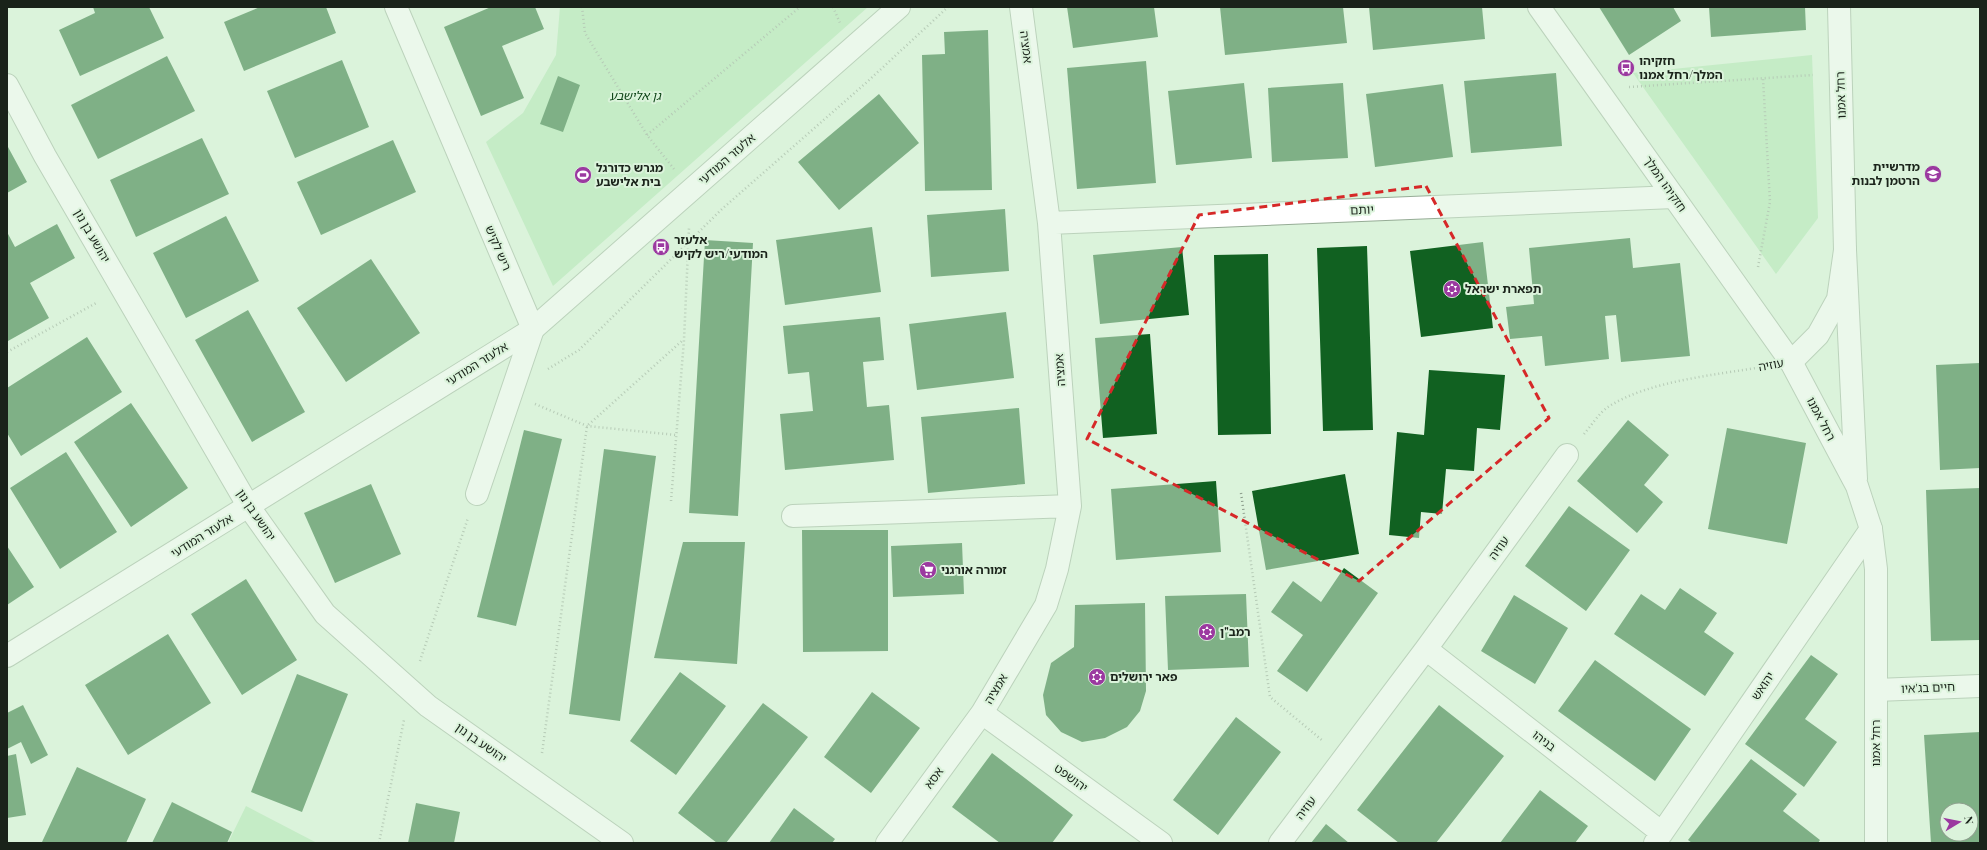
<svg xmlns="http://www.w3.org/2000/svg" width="1987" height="850" font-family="'Playfair Display','Noto Sans Hebrew',serif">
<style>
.green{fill:#aae4ad}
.building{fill:#116121;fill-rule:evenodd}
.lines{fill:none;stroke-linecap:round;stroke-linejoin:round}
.street-casing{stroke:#96ac96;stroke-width:24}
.secondary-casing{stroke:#96ac96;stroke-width:24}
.path{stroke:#8b9c8b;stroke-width:2.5;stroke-dasharray:1 3;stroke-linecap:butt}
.street{stroke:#fff;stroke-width:22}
.secondary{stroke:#fff;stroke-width:22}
.marked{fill:none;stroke:#d62828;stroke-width:3;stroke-dasharray:8 5;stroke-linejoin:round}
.labels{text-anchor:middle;stroke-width:4;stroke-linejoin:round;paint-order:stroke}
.street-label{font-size:12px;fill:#1a231a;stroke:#dbf3db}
.poi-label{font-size:12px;font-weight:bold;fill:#1a231a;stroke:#dbf3db;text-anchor:start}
.park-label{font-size:12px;font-style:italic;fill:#0d4316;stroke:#dbf3db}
</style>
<rect width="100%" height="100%" fill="#dbf3db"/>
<path class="green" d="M 560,7 L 868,7 L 553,286 L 486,142 L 523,113 L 556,55 Z
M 1812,55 L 1818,218 L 1776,274 L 1633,73 Z
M 246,806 L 317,843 L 228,843 Z"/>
<path class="building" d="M 93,7 L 149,7 L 164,38 L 80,76 L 59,30 L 95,13 Z
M 260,7 L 326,7 L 336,33 L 244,71 L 224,22 Z
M 491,7 L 535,7 L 544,29 L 502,46 L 524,98 L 481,116 L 444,27 Z
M 1067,7 L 1154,7 L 1158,37 L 1073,48 Z
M 1220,7 L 1343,7 L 1347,43 L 1225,55 Z
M 1369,7 L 1482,7 L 1485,39 L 1373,50 Z
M 1599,7 L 1673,7 L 1681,21 L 1629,55 Z
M 1709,7 L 1805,7 L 1806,30 L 1711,37 Z
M 988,30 L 992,190 L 925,191 L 922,55 L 945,54 L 944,32 Z
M 167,56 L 195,111 L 98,159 L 71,105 Z
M 342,60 L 369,127 L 295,158 L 267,91 Z
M 1146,61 L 1156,183 L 1077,189 L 1067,68 Z
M 1556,73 L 1562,146 L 1471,153 L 1464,81 Z
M 558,76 L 580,85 L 563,132 L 540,124 Z
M 1244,83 L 1252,158 L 1176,165 L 1168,91 Z
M 1343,83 L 1348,158 L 1272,162 L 1268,88 Z
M 1443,84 L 1453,157 L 1375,167 L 1366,94 Z
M 879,94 L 919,143 L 839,210 L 798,162 Z
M 202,138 L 229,194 L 136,237 L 110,180 Z
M 393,140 L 416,192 L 321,235 L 297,182 Z
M 8,147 L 27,182 L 7,193 L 7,148 Z
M 1005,209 L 1009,271 L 931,277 L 927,215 Z
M 226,216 L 259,281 L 186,318 L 153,253 Z
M 57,224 L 75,258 L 30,283 L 49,318 L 8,341 L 7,232 L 15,247 Z
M 872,227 L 881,292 L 785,305 L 776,240 Z
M 1630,238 L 1633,268 L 1680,263 L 1690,356 L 1621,362 L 1616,315 L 1605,316 L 1609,359 L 1545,366 L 1542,336 L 1510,339 L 1506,307 L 1534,304 L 1529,248 Z
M 705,240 L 753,243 L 738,516 L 689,513 Z
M 1483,242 L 1493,328 L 1421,337 L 1410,251 Z
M 1367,246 L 1373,430 L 1323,431 L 1317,248 Z
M 1182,247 L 1189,315 L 1100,324 L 1093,255 Z
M 1268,254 L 1271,434 L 1218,435 L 1214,255 Z
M 371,259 L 420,333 L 346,382 L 297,308 Z
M 248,310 L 305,412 L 252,442 L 195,340 Z
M 1006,312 L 1014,378 L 917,390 L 909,324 Z
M 880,317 L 884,360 L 863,362 L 867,407 L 889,405 L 894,460 L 785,470 L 780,414 L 813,411 L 809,372 L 788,374 L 783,326 Z
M 1150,334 L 1157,434 L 1103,438 L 1095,338 Z
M 87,337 L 122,392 L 21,456 L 7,433 L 7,388 Z
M 1980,363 L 1980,468 L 1940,470 L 1936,365 Z
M 1429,370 L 1505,375 L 1500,430 L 1477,428 L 1474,471 L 1446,469 L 1442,514 L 1421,512 L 1419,538 L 1389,535 L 1397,432 L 1424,435 Z
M 131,403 L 188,488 L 131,527 L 74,442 Z
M 1019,408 L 1025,484 L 928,493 L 921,417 Z
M 1628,420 L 1669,455 L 1644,485 L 1663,502 L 1637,533 L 1577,481 Z
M 1727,428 L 1806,443 L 1787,544 L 1708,529 Z
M 524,430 L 562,439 L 516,626 L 477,617 Z
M 604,449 L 656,456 L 620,721 L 569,714 Z
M 66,452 L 117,532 L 60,569 L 10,488 Z
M 1345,474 L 1359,554 L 1266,570 L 1252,491 Z
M 1216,481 L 1221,552 L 1116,560 L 1111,489 Z
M 371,484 L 401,554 L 335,583 L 304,513 Z
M 1980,488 L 1980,640 L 1931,641 L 1926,490 Z
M 1569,506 L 1630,550 L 1586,611 L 1525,566 Z
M 802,530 L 888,530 L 888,651 L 803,652 Z
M 683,542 L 745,542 L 737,664 L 654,658 Z
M 962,543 L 964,594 L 893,597 L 891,546 Z
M 7,546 L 34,587 L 7,605 Z
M 1344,568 L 1378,593 L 1307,692 L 1277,671 L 1303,635 L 1271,612 L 1293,581 L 1321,602 Z
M 246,579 L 297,660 L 242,695 L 191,614 Z
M 1680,588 L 1717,613 L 1704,632 L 1734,653 L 1705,696 L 1614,634 L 1641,594 L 1665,610 Z
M 1246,594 L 1249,667 L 1168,670 L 1165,596 Z
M 1514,595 L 1568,628 L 1535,684 L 1481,651 Z
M 1145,603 L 1146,691 L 1140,711 L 1127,727 L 1105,738 L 1082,742 L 1061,732 L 1046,715 L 1043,695 L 1051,663 L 1074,647 L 1075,605 Z
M 168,634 L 211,703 L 128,755 L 85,685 Z
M 1811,655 L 1838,674 L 1805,719 L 1837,742 L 1804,787 L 1745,744 Z
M 1595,660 L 1691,729 L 1655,781 L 1558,711 Z
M 680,672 L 726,706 L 676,775 L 630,741 Z
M 297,674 L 348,694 L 302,812 L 251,792 Z
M 872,692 L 920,728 L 871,793 L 824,757 Z
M 763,703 L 808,737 L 726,843 L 717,843 L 678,813 Z
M 23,705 L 48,755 L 31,764 L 21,742 L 7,749 L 7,713 Z
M 1439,705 L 1504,756 L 1436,843 L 1399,843 L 1357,810 Z
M 1236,717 L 1281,752 L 1218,835 L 1173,800 Z
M 1980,732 L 1980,843 L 1931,843 L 1924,735 ZM 1947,810 L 1971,810 L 1971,834 L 1947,834 Z
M 992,753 L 1073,815 L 1052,843 L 1000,843 L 952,807 Z
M 16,754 L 26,815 L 7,818 L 7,756 Z
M 1751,759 L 1797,794 L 1783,811 L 1820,840 L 1818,843 L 1692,843 L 1688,840 Z
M 77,767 L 146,799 L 126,843 L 42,842 Z
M 1540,790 L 1588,826 L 1575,843 L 1500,843 Z
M 172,802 L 232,832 L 227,843 L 152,843 Z
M 416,803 L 460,812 L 454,843 L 408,843 Z
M 794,808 L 835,839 L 832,843 L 769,843 Z
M 1326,824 L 1349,843 L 1311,843 Z"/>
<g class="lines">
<defs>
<path id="street" d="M 396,7 L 533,329 L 477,494
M 7,85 L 45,156 L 249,507 L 325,614 L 428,706 L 622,843
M 1049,223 L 1674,197
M 1791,362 L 1818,335 L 1838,299 L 1845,250 L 1839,7
M 793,516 L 1070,506
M 1426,649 L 1662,833
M 1876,690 L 1980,686
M 982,713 L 1161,843
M 887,843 L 982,713 L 1046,605 L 1057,569 L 1070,506 L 1049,223 L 1021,7
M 1280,843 L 1426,649 L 1567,455
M 1655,843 L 1871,529"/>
<path id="secondary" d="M 1539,7 L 1791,362 L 1857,486 L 1871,529 L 1876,569 L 1876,843
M 1845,250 L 1856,479
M 7,656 L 533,329 L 899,7"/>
</defs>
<use href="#street" class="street-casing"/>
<use href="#secondary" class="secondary-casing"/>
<path class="path" d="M 582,7 L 585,33 L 647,135 L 674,169
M 833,7 L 840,23
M 1629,87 L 1813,75
M 647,135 L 800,7
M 1758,267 L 1770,202 L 1763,78
M 7,352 L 98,302
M 548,369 L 579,350 L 722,209 L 867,82 L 948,7
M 535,404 L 587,426 L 676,435
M 1584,434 C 1591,426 1599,413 1608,407 C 1648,381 1715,375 1762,367
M 1241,493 L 1270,697 L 1323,741
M 671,501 L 684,340 L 689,228
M 420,661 L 468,518
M 542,753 L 587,426 L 683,340
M 379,843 L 404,720"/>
<use href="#street" class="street"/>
<use href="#secondary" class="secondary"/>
</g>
<path d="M0 0H1987V850H0ZM 1426,186 L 1549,418 L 1359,581 L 1087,439 L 1199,215 Z" fill="#dbf3db" fill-opacity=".55" fill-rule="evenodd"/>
<path class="marked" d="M 1426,186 L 1549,418 L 1359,581 L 1087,439 L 1199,215 Z"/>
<defs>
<symbol id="bus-disc" viewBox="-11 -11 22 22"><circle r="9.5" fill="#9b39a0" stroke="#dbf3db"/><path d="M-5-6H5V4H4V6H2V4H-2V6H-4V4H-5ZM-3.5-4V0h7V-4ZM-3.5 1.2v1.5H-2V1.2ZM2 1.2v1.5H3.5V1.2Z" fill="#fff"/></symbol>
<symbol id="school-disc" viewBox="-11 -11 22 22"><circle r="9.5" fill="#9b39a0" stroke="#dbf3db"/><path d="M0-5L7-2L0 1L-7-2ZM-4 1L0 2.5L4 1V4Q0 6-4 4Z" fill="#fff"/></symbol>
<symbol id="stadium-disc" viewBox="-11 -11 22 22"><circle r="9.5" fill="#9b39a0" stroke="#dbf3db"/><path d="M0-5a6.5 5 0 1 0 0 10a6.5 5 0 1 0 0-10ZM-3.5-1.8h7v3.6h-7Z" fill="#fff"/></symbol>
<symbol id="synagogue-disc" viewBox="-11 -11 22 22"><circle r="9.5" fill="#9b39a0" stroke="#dbf3db"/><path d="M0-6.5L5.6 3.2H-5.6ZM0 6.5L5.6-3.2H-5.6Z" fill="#fff"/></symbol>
<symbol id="supermarket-disc" viewBox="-11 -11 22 22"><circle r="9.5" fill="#9b39a0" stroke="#dbf3db"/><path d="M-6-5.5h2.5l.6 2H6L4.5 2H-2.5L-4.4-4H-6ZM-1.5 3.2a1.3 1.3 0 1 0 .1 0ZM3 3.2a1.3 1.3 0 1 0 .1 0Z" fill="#fff"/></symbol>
</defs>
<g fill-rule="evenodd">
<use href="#bus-disc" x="1616" y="58" width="20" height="20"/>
<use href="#school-disc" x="1923" y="164" width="20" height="20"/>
<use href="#stadium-disc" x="573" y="165" width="20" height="20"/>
<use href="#bus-disc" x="651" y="237" width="20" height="20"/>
<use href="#synagogue-disc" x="1442" y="279" width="20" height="20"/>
<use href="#supermarket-disc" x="918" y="560" width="20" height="20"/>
<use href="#synagogue-disc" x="1197" y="622" width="20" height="20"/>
<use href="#synagogue-disc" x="1087" y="667" width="20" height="20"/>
</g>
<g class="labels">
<g class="street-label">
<text transform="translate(1026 47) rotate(83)" y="4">אמציה</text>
<text transform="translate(1841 95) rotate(-92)" y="4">רחל אמנו</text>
<text transform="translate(727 159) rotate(-41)" y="4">אלעזר המודעי</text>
<text transform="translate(1665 184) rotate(55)" y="4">חזקיהו המלך</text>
<text transform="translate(1362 210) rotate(-2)" y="4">יותם</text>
<text transform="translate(92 236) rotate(60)" y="4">יהושע בן נון</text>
<text transform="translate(498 248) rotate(67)" y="4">ריש לקיש</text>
<text transform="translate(477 364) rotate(-32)" y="4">אלעזר המודעי</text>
<text transform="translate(1771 365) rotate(-10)" y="4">עוזיה</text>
<text transform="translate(1060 370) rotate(-94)" y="4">אמציה</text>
<text transform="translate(1821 419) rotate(62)" y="4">רחל אמנו</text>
<text transform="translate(256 515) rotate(56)" y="4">יהושע בן נון</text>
<text transform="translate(202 536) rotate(-32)" y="4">אלעזר המודעי</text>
<text transform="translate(1499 548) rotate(-54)" y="4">עוזיה</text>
<text transform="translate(1763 686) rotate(-56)" y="4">יהואש</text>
<text transform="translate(1928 688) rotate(-2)" y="4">חיים בג'איו</text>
<text transform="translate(996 689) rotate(-59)" y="4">אמציה</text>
<text transform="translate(1544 741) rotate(38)" y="4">בניהו</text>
<text transform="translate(481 743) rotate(35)" y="4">יהושע בן נון</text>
<text transform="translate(1876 743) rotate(-90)" y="4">רחל אמנו</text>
<text transform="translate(934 778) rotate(-54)" y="4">אסא</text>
<text transform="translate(1071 778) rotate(36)" y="4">יהושפט</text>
<text transform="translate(1306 808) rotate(-53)" y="4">עוזיה</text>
</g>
<g class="poi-label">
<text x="1639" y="65">חזקיהו<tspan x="1639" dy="14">המלך/רחל אמנו</tspan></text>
<text x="1920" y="171" text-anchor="end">מדרשיית<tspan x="1920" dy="14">הרטמן לבנות</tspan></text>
<text x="596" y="172">מגרש כדורגל<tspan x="596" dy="14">בית אלישבע</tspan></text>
<text x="674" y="244">אלעזר<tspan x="674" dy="14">המודעי/ריש לקיש</tspan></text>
<text x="1465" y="293">תפארת ישראל</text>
<text x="941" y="574">זמורה אורגני</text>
<text x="1220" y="636">רמב"ן</text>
<text x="1110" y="681">פאר ירושלים</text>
</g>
<g class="park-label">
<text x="635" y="100">גן אלישבע</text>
</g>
</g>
<rect width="1987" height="850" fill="none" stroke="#1a231a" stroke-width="16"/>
<g transform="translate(1959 822) rotate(80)"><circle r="19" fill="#dbf3db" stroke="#8ea08e"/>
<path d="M0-3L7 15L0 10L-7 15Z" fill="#9b39a0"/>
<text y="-6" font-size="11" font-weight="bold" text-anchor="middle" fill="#1a231a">N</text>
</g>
</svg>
